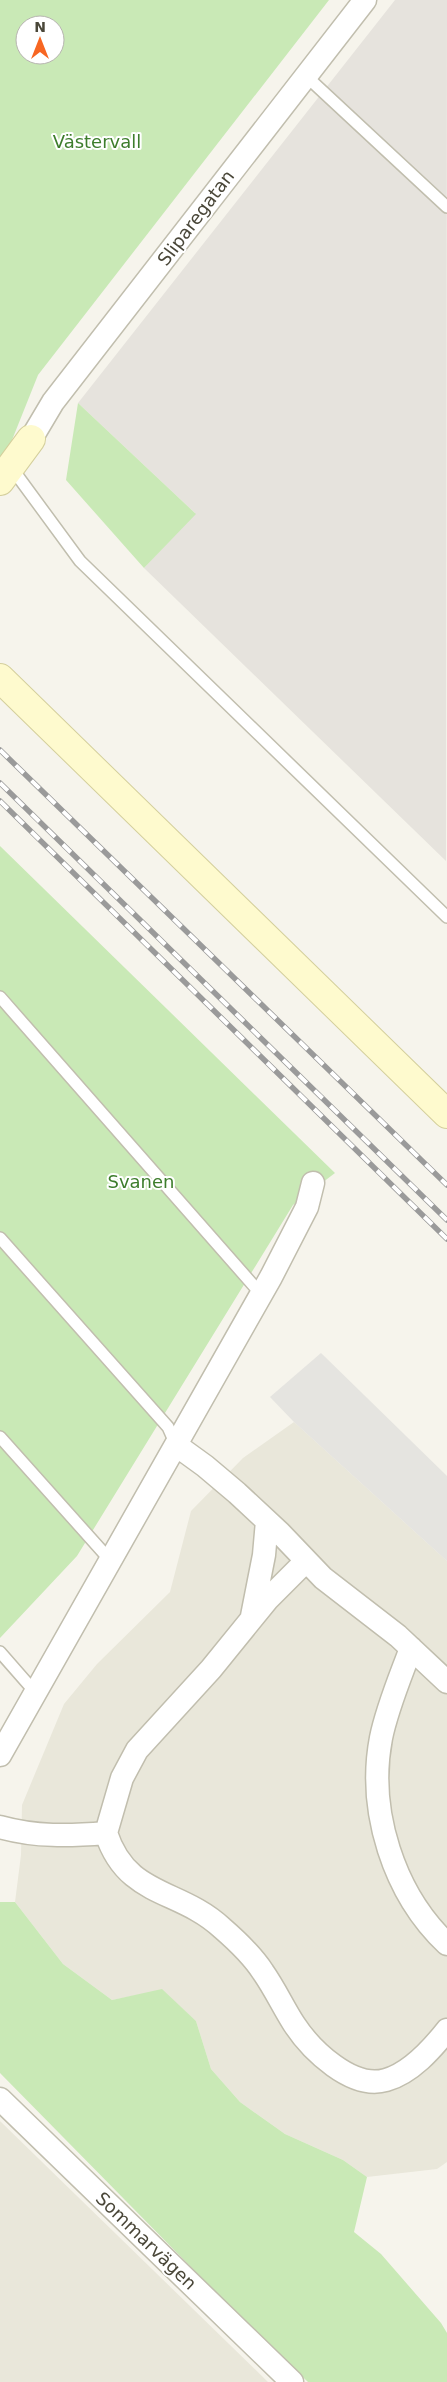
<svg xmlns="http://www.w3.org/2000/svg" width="447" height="2382" font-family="'DejaVu Sans',sans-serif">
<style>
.residential{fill:#e9e7da}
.industrial{fill:#e6e3dd}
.green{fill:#c9e9b6;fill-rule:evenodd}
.parking{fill:#e5e4e0}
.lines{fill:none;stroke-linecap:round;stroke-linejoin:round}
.lane-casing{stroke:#c1beae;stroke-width:14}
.street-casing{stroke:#c1beae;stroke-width:25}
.secondary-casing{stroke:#d4cf9c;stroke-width:30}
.lane{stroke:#fff;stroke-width:11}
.street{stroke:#fff;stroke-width:22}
.secondary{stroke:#feface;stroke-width:28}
.rail-casing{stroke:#9a9a9a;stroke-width:5.5}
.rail{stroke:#fff;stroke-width:4;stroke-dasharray:11;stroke-linecap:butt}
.labels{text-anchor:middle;stroke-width:4;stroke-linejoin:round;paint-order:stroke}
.park-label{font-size:18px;fill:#3d7d2c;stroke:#fff}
.street-label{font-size:18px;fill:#4a4739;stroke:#fff}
</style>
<rect width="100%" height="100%" fill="#f6f4ec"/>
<path class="residential" d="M 294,1422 L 447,1561 L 447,2162 L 437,2169 L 367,2177 L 343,2160 L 285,2134 L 240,2102 L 211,2069 L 196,2021 L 162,1990 L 112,2000 L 63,1964 L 15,1902 L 21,1855 L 22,1805 L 64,1704 L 97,1664 L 170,1592 L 191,1511 L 243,1458 Z
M 0,2121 L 268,2382 L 0,2382 Z"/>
<path class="industrial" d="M 395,0 L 447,0 L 446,861 L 144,568 L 195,513 L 78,403 Z"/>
<path class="green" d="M 0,0 L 329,0 L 38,375 L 8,450 L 0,457 ZM 25,25 L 55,25 L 55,55 L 25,55 Z
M 78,403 L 196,514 L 144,568 L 66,480 Z
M 0,846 L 335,1173 L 293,1205 L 77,1556 L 0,1638 Z
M 0,1902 L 15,1902 L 63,1964 L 112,2000 L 162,1989 L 196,2021 L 211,2069 L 240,2102 L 285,2134 L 343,2160 L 367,2177 L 354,2232 L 381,2254 L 441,2323 L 447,2333 L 447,2382 L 308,2382 L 248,2325 L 0,2073 Z"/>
<path class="parking" d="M 321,1353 L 447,1476 L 447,1561 L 294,1422 L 270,1397 Z"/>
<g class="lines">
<defs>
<path id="lane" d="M 305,75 L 447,207
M 11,467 L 80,561 L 447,917
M 0,997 L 261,1294
M 0,1238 L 168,1427 L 176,1445
M 0,1437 L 110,1560
M 0,1652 L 35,1692"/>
<path id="street" d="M 31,439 L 53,402 L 365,0
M 176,1445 L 205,1466 L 237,1493 L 280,1533 L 323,1578 L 398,1636 L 447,1682
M 252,1616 L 264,1555 L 267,1521
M 411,1648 C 400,1678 387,1708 381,1738 C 367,1811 394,1894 447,1944
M 0,1755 L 271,1277 L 307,1207 L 313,1183
M 0,1827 C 36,1837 69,1836 106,1833 C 127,1898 179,1888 222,1928 C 237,1941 252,1955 263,1972 C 275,1989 283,2007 294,2024 C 311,2050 352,2090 386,2080 C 411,2073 432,2049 447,2030
M 106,1833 L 122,1778 L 137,1750 L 211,1669 L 267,1600 L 306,1561
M 0,2099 L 292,2382"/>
<path id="secondary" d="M 0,481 L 31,439
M 0,678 L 447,1114"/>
</defs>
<use href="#lane" class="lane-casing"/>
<use href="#street" class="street-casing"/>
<use href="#secondary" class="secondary-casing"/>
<use href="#lane" class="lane"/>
<use href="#street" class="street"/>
<use href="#secondary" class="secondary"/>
<defs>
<path id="rail" d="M 0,750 L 447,1185
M 0,783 L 447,1220
M 0,801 L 447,1239"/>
</defs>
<use href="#rail" class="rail-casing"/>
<use href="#rail" class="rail"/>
</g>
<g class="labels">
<g class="park-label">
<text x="97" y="148">Västervall</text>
<text x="141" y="1188">Svanen</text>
</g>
<g class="street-label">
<text transform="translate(196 218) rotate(-53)" y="6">Sliparegatan</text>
<text transform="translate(146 2241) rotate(44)" y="6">Sommarvägen</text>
</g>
</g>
<g transform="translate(40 40)"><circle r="24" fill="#ffffff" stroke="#b7b5b0"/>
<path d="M0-4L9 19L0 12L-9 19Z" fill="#f76622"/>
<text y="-8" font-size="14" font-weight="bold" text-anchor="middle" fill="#4a4739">N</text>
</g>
</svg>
